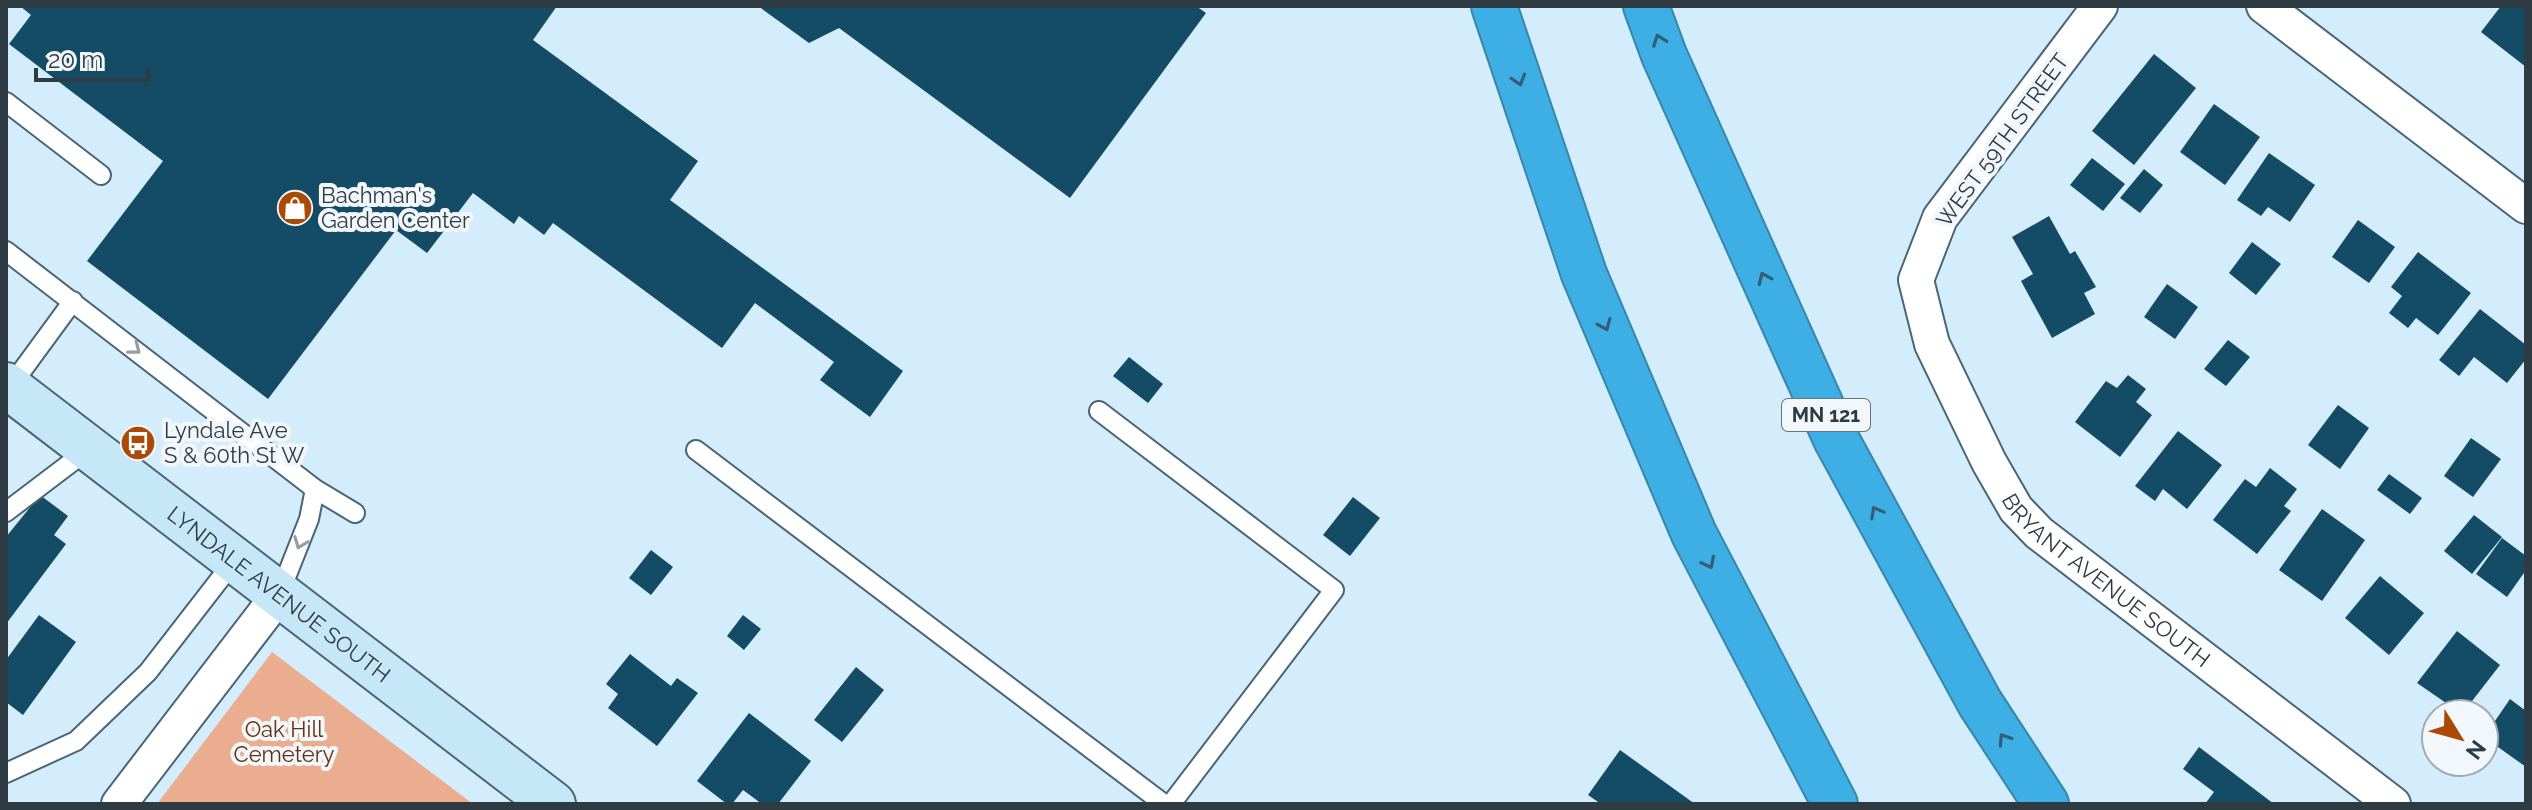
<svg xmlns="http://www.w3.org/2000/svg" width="2532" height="810" font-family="Raleway,sans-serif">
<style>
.green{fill:#ebad8f}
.building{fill:#144b65}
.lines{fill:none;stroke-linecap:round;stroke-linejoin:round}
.lane-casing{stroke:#4a6575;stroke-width:22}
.street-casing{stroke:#4a6575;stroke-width:38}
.secondary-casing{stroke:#4a6575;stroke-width:48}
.highway-casing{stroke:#3986ac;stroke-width:48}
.lane{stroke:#fff;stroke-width:18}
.street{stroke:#fff;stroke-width:34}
.secondary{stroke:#c5e7f7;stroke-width:44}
.highway{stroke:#3eafe5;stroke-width:44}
.oneway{stroke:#345e74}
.oneway2{stroke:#979da1}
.labels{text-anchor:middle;stroke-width:8;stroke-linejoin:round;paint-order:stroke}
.shield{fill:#f1f7fb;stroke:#69737a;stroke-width:2}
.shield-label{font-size:20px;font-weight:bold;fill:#2f3b43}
.street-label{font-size:22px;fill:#2f3b43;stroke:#f1f7fb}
.poi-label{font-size:22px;fill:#2f3b43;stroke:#f1f7fb;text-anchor:start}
.park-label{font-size:22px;fill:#652f10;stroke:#f1f7fb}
</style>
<rect width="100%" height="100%" fill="#d4edfc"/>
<path class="green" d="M 272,652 L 473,804 L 157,804 Z"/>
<path class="building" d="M 20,6 L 557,6 L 533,40 L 698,161 L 670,200 L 903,371 L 870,417 L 820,380 L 834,362 L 755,303 L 722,348 L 553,223 L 544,235 L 519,216 L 514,224 L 473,193 L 427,253 L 396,230 L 268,399 L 87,261 L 163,161 L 9,44 L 31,15 Z
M 758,6 L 1196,6 L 1206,13 L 1070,198 L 839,28 L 809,43 Z
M 2501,6 L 2526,6 L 2526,67 L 2481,32 Z
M 2154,54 L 2196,88 L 2134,165 L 2092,131 Z
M 2214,104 L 2260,137 L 2225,185 L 2180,152 Z
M 2269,153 L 2315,185 L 2290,222 L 2268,207 L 2261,216 L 2237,200 Z
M 2092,158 L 2125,184 L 2103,211 L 2070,185 Z
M 2144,169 L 2163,185 L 2140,213 L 2120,198 Z
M 2049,216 L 2070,254 L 2075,251 L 2096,287 L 2084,293 L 2095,314 L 2052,338 L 2021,281 L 2033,274 L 2012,237 Z
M 2358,220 L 2395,247 L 2369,283 L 2332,257 Z
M 2252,242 L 2281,264 L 2256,295 L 2229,273 Z
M 2418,252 L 2471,293 L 2438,335 L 2416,318 L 2408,328 L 2389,313 L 2402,296 L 2391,287 Z
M 2167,284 L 2198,307 L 2175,339 L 2144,317 Z
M 2480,309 L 2526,345 L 2526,359 L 2507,383 L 2474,357 L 2459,376 L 2439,360 Z
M 2228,340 L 2250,357 L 2226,386 L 2204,369 Z
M 1129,357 L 1163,384 L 1148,403 L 1113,376 Z
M 2128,375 L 2146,389 L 2136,402 L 2152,415 L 2120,457 L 2075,422 L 2106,381 L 2117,388 Z
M 2338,405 L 2369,428 L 2340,469 L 2308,445 Z
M 2178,431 L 2222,465 L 2187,509 L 2163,489 L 2155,501 L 2135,486 Z
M 2471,438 L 2501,459 L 2473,497 L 2444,476 Z
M 2270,468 L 2297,489 L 2284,506 L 2291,511 L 2257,554 L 2213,520 L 2245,479 L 2256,487 Z
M 2389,474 L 2422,498 L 2410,514 L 2377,490 Z
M 40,495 L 68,516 L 54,535 L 66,544 L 6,624 L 6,537 Z
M 1353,497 L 1380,518 L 1350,556 L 1323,535 Z
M 2322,509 L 2365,540 L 2322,601 L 2279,570 Z
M 2474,515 L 2502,537 L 2472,574 L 2444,551 Z
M 2502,538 L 2526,556 L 2526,570 L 2507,597 L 2476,574 Z
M 651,550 L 673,567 L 651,595 L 629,578 Z
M 2380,576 L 2424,613 L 2389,655 L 2345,618 Z
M 39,615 L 76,642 L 23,715 L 6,702 L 6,660 Z
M 743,615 L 761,629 L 744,650 L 727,636 Z
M 2457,631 L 2500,665 L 2462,714 L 2417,683 Z
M 630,654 L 671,686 L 677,678 L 698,693 L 657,746 L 608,708 L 618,694 L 606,684 Z
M 856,667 L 884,690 L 842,742 L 814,720 Z
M 2510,699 L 2526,711 L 2526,767 L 2484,737 Z
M 749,713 L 811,761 L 778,804 L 762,804 L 743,790 L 732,804 L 727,804 L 697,781 Z
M 2199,747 L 2274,804 L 2205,804 L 2214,792 L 2183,769 Z
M 1620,750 L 1695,804 L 1601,804 L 1588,795 Z"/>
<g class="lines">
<defs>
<path id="lane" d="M 6,102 L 101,175
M 6,251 L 315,489 L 355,513
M 10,387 L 73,301
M 1099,411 L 1334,590 L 1171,804
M 696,450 L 1164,804
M 6,512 L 89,449
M 279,595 L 309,519 L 315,489
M 6,773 L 76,741 L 148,672 L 234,561"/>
<g id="street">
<path id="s1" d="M 2100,6 L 1940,218 L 1916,280 L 1932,344 L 1989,462 L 2016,509 L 2039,533 L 2393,804"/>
<path d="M 2264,6 L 2526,206"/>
<path d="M 119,804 L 279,595"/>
</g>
<g id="secondary">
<path id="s2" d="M 6,385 L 553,804"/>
</g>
<path id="highway" d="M 1494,6 L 1584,274 L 1694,534 L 1835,804
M 1646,6 L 1664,55 L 1836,439 L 1980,703 L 2046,804"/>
</defs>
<use href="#lane" class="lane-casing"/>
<use href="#street" class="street-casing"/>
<use href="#secondary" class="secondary-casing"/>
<use href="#highway" class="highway-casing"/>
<use href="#lane" class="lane"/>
<use href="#street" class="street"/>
<use href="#secondary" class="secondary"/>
<use href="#highway" class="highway"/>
</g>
<defs><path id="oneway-chevron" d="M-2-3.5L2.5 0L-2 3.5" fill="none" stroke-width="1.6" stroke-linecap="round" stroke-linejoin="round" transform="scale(2)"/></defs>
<g class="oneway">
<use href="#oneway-chevron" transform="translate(1659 40) rotate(-110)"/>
<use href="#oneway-chevron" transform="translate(1519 80) rotate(72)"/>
<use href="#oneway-chevron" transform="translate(1764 278) rotate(-114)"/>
<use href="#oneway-chevron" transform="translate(1605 325) rotate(67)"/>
<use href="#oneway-chevron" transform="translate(1876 512) rotate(-119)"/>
<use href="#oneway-chevron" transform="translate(1709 563) rotate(63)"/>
<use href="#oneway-chevron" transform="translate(2004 739) rotate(-123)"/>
</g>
<g class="oneway2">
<use href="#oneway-chevron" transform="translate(135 349) rotate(38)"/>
<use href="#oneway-chevron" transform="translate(300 543) rotate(111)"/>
</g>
<defs>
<symbol id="shop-disc" viewBox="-11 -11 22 22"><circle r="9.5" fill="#ab4a06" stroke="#f1f7fb"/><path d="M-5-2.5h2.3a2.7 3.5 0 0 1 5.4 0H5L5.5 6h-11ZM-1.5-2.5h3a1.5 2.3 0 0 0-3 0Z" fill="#fff"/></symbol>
<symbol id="bus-disc" viewBox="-11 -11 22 22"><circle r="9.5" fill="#ab4a06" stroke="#f1f7fb"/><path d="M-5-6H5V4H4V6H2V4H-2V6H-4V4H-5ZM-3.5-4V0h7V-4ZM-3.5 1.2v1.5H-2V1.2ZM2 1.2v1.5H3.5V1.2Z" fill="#fff"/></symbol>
</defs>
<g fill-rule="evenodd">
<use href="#shop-disc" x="275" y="188" width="40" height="40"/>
<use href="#bus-disc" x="118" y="423" width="40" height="40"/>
</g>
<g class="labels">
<rect class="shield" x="1782" y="399" width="88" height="32" rx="6"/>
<g class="shield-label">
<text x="1826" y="422">MN 121</text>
</g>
<g class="street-label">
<text transform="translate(2002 140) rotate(-54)" y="8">WEST 59TH STREET</text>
<text dy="8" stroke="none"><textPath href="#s1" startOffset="698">BRYANT AVENUE SOUTH</textPath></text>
<text dy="8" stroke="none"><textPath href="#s2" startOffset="344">LYNDALE AVENUE SOUTH</textPath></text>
</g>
<g class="poi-label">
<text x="321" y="203">Bachman's<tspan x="321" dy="25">Garden Center</tspan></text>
<text x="164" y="438">Lyndale Ave<tspan x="164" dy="25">S &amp; 60th St W</tspan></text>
</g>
<g class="park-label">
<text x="284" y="737">Oak Hill<tspan x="284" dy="25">Cemetery</tspan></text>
</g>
</g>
<rect width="2532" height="810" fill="none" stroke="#2f3b43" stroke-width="16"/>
<g transform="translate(2460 738) rotate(127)"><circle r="38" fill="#f1f7fb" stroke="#a3acb1" stroke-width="2"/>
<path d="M0-6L14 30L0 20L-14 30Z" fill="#ab4a06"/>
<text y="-12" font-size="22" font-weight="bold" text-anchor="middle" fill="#2f3b43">N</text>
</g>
<path d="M36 68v12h112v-12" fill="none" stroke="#2f3b43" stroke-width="4"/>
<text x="48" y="68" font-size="24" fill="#2f3b43" stroke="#f1f7fb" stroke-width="6" paint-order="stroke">20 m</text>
</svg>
